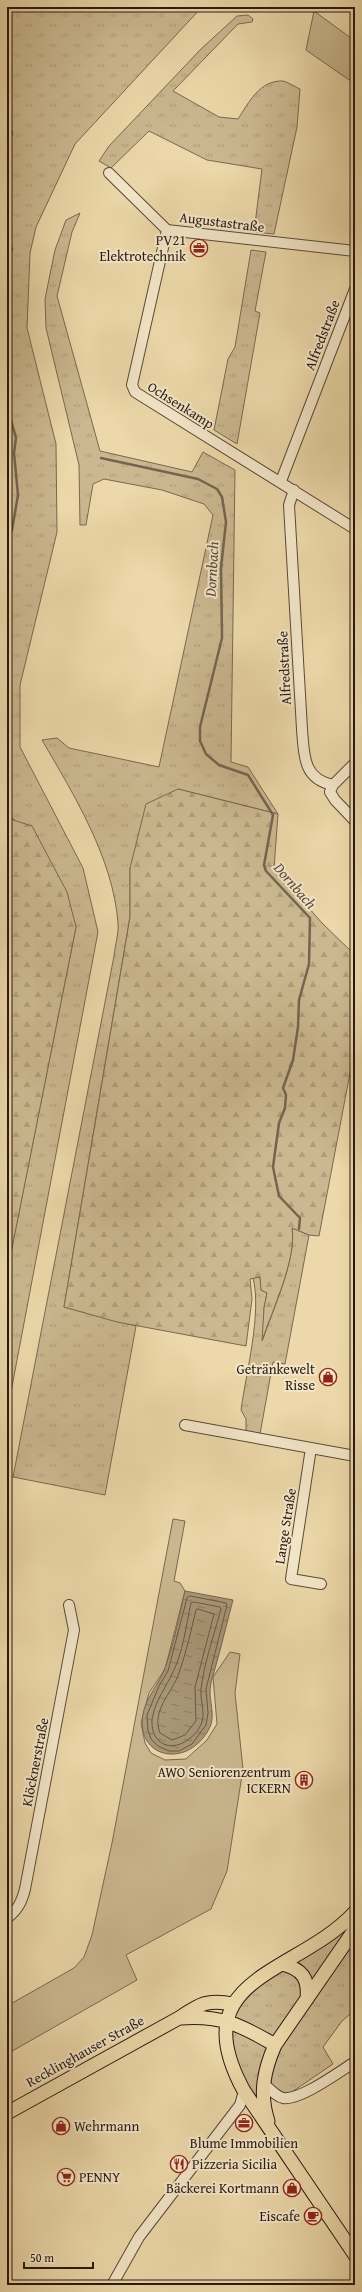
<svg xmlns="http://www.w3.org/2000/svg" width="362" height="2292" font-family="'Gentium Book Plus',serif">
<style>
.grass{fill:url(#grass-tufts);stroke:#7a6852}
.forest{fill:url(#forest-firs);stroke:#7a6852}
.park{fill:#cbb890;stroke:#7a6852}
.water{fill:url(#water-ripples);stroke:#75654f}
.lines{fill:none;stroke-linecap:round;stroke-linejoin:round}
.shore{stroke:#685845;stroke-width:1}
.stream{stroke:#75654f;stroke-width:2.5}
.minor-casing{stroke:#594939;stroke-width:12}
.major-casing{stroke:#281913;stroke-width:15}
.minor{stroke:#f3e6c8;stroke-width:10}
.major{stroke:#ecd8aa;stroke-width:13}
.labels{text-anchor:middle;stroke-width:4;stroke-linejoin:round;paint-order:stroke}
.street-label{font-size:14px;fill:#281913;stroke:#f3e6c8}
.poi-label{font-size:14px;fill:#281913;stroke:#f3e6c8;text-anchor:end}
.water-label{font-size:15px;font-style:italic;fill:#5c4b3b;stroke:#f3e6c8}
</style>
<defs>
<pattern id="grass-tufts" width="24" height="20" patternUnits="userSpaceOnUse"><rect width="24" height="20" fill="#cbb890"/><path d="M3 7l-1-3M5 7V3M7 7l1-3M15 17l-1-3M17 17v-4M19 17l1-3" fill="none" stroke="#ae9e7b"/></pattern>
<pattern id="forest-firs" width="22" height="20" patternUnits="userSpaceOnUse"><rect width="22" height="20" fill="#cbb890"/><path d="M5 1l3.5 6h-7zM16 11l3.5 6h-7z" fill="#ae9e7b"/></pattern>
<pattern id="water-ripples" width="26" height="14" patternUnits="userSpaceOnUse"><rect width="26" height="14" fill="#a99777"/><path d="M2 4q2-2 4 0t4 0M15 11q2-2 4 0t4 0" fill="none" stroke="#8a7a60"/></pattern>
</defs>
<rect width="100%" height="100%" fill="#ecd8aa"/>
<filter id="stains"><feTurbulence type="fractalNoise" baseFrequency=".005" numOctaves="4"/><feColorMatrix values="0 0 0 0 .2 0 0 0 0 .09 0 0 0 0 .02 0 0 0 .5 -.17"/></filter>
<radialGradient id="worn" r=".72"><stop offset=".6" stop-color="#630" stop-opacity="0"/><stop offset="1" stop-color="#630" stop-opacity=".3"/></radialGradient>
<path class="grass" d="M 7,7 L 202,7 L 75,144 L 36,227 L 30,253 L 27,328 L 56,444 L 57,532 L 20,685 L 20,747 L 83,868 L 98,932 L 7,1413 L 7,1251 L 11,1252 L 76,927 L 13,818 L 7,818 L 7,255 L 13,250 L 7,231 Z
M 248,15 L 253,19 L 252,22 L 238,24 L 173,91 L 219,117 L 238,119 C 249,102 260,80 283,81 C 288,82 295,87 300,89 L 297,127 L 274,234 L 254,232 L 262,169 L 207,160 L 149,131 L 111,168 L 99,161 L 109,146 L 201,49 L 237,16 Z
M 80,213 L 72,232 L 57,296 L 100,451 L 192,472 L 203,452 L 235,470 L 231,762 L 248,767 L 278,814 L 178,789 L 130,868 L 130,917 L 64,1307 L 136,1326 L 105,1495 L 13,1477 L 114,956 C 115,945 119,933 118,923 C 113,858 74,795 42,740 L 57,738 L 69,748 L 159,767 L 213,515 L 204,504 L 162,490 L 104,479 L 93,484 L 86,525 L 80,525 L 79,465 L 46,328 L 45,299 L 55,250 L 66,220 Z
M 251,250 L 266,252 L 255,311 L 260,313 L 237,444 L 214,430 L 228,359 L 235,347 Z
M 292,1228 L 309,1235 L 285,1364 L 273,1362 L 260,1434 L 246,1431 L 246,1419 L 241,1410 C 246,1373 262,1313 253,1278 L 260,1277 L 261,1290 L 267,1293 L 264,1308 L 263,1339 C 273,1309 297,1258 292,1228 Z
M 355,1918 L 355,2010 L 342,2021 L 323,2047 L 333,2064 L 292,2092 L 284,2093 L 276,2088 L 252,2096 C 233,2057 220,2037 245,1996 L 342,1933 Z"/>
<path class="forest" d="M 178,789 L 278,814 L 274,868 L 322,923 L 355,955 L 355,1047 L 319,1236 L 309,1235 L 292,1228 C 297,1259 272,1310 262,1341 L 264,1308 L 267,1293 L 261,1290 L 260,1277 L 250,1279 L 252,1299 L 246,1346 L 117,1322 L 64,1307 L 130,917 L 130,868 L 146,804 Z
M 7,818 L 32,826 L 67,892 L 76,927 L 11,1253 L 7,1251 Z"/>
<path class="park" d="M 314,11 L 355,41 L 355,84 L 306,50 Z
M 173,1519 L 185,1521 L 174,1581 L 180,1583 L 185,1591 L 165,1669 L 149,1693 L 141,1723 L 145,1743 L 151,1753 L 165,1760 L 186,1759 L 207,1740 L 217,1724 L 213,1677 L 230,1652 L 240,1654 L 235,1693 L 243,1769 L 227,1871 L 211,1909 L 126,1955 L 137,1980 L 7,2054 L 7,2006 L 74,1968 L 84,1957 L 92,1935 L 112,1843 Z"/>
<path class="water" d="M 185,1591 L 233,1600 C 227,1622 222,1644 216,1665 C 214,1673 210,1683 210,1692 C 210,1703 215,1716 210,1727 C 189,1770 135,1759 143,1714 C 146,1697 159,1684 165,1668 C 174,1643 179,1617 185,1591 Z"/>
<g class="lines">
<path class="shore" d="M 190,1596 L 226,1603 L 227,1605 L 206,1689 L 208,1713 L 206,1725 L 192,1744 L 179,1751 L 169,1751 L 158,1746 L 151,1739 L 148,1730 L 147,1715 L 159,1686 L 168,1671 L 187,1598 Z
M 194,1602 L 220,1607 L 221,1609 C 214,1635 204,1663 201,1689 C 200,1700 205,1711 202,1722 C 196,1740 168,1757 155,1736 C 152,1730 151,1721 153,1715 C 156,1700 166,1687 172,1674 C 183,1653 186,1626 191,1603 Z
M 198,1609 L 214,1614 L 195,1687 L 196,1721 L 185,1735 L 172,1740 L 160,1733 C 151,1710 173,1692 179,1673 C 186,1653 191,1631 196,1610 Z"/>
<path class="stream" d="M 7,120 L 12,133 L 7,144
M 7,406 L 16,438 L 14,453 L 18,495 L 12,530 L 7,541
M 101,458 L 198,479 L 217,489 L 222,497 L 226,522 L 221,568 L 222,638 L 200,727 L 200,741 L 206,754 L 219,765 L 248,775 L 273,815 L 264,865 L 266,871 L 310,918 L 309,964 L 299,1000 L 298,1027 L 293,1060 L 283,1088 L 286,1095 L 285,1108 L 279,1123 L 273,1167 L 279,1196 L 300,1218 L 299,1229"/>
<defs>
<path id="minor" d="M 109,173 L 167,230 L 355,251
M 167,230 L 132,385 L 135,392 L 355,529
M 281,481 L 355,289
M 294,490 L 289,505 L 302,729 C 304,755 303,779 333,785 L 330,792 L 335,800 L 355,821
M 333,785 L 355,763
M 185,1425 L 355,1456
M 311,1448 L 291,1579 L 321,1584
M 7,1918 C 18,1910 22,1901 25,1889 L 74,1630 L 69,1605
M 263,2083 C 269,2088 275,2096 283,2098 C 300,2101 340,2071 355,2062
M 112,2285 L 139,2237 L 240,2105 L 244,2091"/>
<path id="major" d="M 355,1912 C 297,1975 181,1976 244,2091 L 355,2255
M 282,1964 C 302,1969 309,1978 307,1999
M 181,2018 C 221,2015 241,2025 275,2045
M 7,2113 L 179,2018 C 200,2004 207,1999 233,2004
M 268,2121 C 259,2094 264,2070 275,2045 L 355,1929"/>
</defs>
<use href="#minor" class="minor-casing"/>
<use href="#major" class="major-casing"/>
<use href="#minor" class="minor"/>
<use href="#major" class="major"/>
</g>
<defs>
<symbol id="office-ring" viewBox="-11 -11 22 22"><circle r="9.5" fill="#f3e6c8" stroke="#8f2418" stroke-width="1.5"/><path d="M-6-3h4V-5.5h4V-3h4V5H-6ZM-1-4.5V-3h2v-1.5ZM-6 0V1H6V0Z" fill="#8f2418"/></symbol>
<symbol id="shop-ring" viewBox="-11 -11 22 22"><circle r="9.5" fill="#f3e6c8" stroke="#8f2418" stroke-width="1.5"/><path d="M-5-2.5h2.3a2.7 3.5 0 0 1 5.4 0H5L5.5 6h-11ZM-1.5-2.5h3a1.5 2.3 0 0 0-3 0Z" fill="#8f2418"/></symbol>
<symbol id="building-ring" viewBox="-11 -11 22 22"><circle r="9.5" fill="#f3e6c8" stroke="#8f2418" stroke-width="1.5"/><path d="M-4-6H4V6H1V3H-1V6H-4ZM-2.5-4.3h1.7v1.8h-1.7ZM.8-4.3h1.7v1.8H.8ZM-2.5-1h1.7V.8h-1.7ZM.8-1h1.7V.8H.8Z" fill="#8f2418"/></symbol>
<symbol id="restaurant-ring" viewBox="-11 -11 22 22"><circle r="9.5" fill="#f3e6c8" stroke="#8f2418" stroke-width="1.5"/><path d="M-5-6h1v4h1v-4h1v4h1v-4h1v5L-1.5 .5V6h-2V.5L-5-1ZM5-6V6H3V1.5H1.5Q1.5-4 5-6Z" fill="#8f2418"/></symbol>
<symbol id="supermarket-ring" viewBox="-11 -11 22 22"><circle r="9.5" fill="#f3e6c8" stroke="#8f2418" stroke-width="1.5"/><path d="M-6-5.5h2.5l.6 2H6L4.5 2H-2.5L-4.4-4H-6ZM-1.5 3.2a1.3 1.3 0 1 0 .1 0ZM3 3.2a1.3 1.3 0 1 0 .1 0Z" fill="#8f2418"/></symbol>
<symbol id="cafe-ring" viewBox="-11 -11 22 22"><circle r="9.5" fill="#f3e6c8" stroke="#8f2418" stroke-width="1.5"/><path d="M-5.5-4.5H6V0H3Q3 3.5 0 3.5H-2.5Q-5.5 3.5-5.5 0ZM3-3.2v2h1.7v-2ZM-6 4.5H4V6H-6Z" fill="#8f2418"/></symbol>
</defs>
<g fill-rule="evenodd">
<use href="#office-ring" x="189" y="238" width="20" height="20"/>
<use href="#shop-ring" x="318" y="1367" width="20" height="20"/>
<use href="#building-ring" x="294" y="1770" width="20" height="20"/>
<use href="#office-ring" x="234" y="2113" width="20" height="20"/>
<use href="#shop-ring" x="51" y="2116" width="20" height="20"/>
<use href="#restaurant-ring" x="169" y="2154" width="20" height="20"/>
<use href="#supermarket-ring" x="56" y="2167" width="20" height="20"/>
<use href="#shop-ring" x="282" y="2178" width="20" height="20"/>
<use href="#cafe-ring" x="303" y="2206" width="20" height="20"/>
</g>
<g class="labels">
<g class="street-label">
<text transform="translate(222 222) rotate(7)" y="5">Augustastraße</text>
<text transform="translate(322 335) rotate(-69)" y="5">Alfredstraße</text>
<text transform="translate(181 405) rotate(32)" y="5">Ochsenkamp</text>
<text transform="translate(284 668) rotate(-93)" y="5">Alfredstraße</text>
<text transform="translate(285 1526) rotate(-81)" y="5">Lange Straße</text>
<text transform="translate(35 1762) rotate(-79)" y="5">Klöcknerstraße</text>
<text transform="translate(85 2051) rotate(-29)" y="5">Recklinghauser Straße</text>
</g>
<g class="poi-label">
<text x="186" y="245">PV21<tspan x="186" dy="16">Elektrotechnik</tspan></text>
<text x="315" y="1374">Getränkewelt<tspan x="315" dy="16">Risse</tspan></text>
<text x="291" y="1777">AWO Seniorenzentrum<tspan x="291" dy="16">ICKERN</tspan></text>
<text x="74" y="2131" text-anchor="start">Wehrmann</text>
<text x="244" y="2148" text-anchor="middle">Blume Immobilien</text>
<text x="192" y="2169" text-anchor="start">Pizzeria Sicilia</text>
<text x="79" y="2182" text-anchor="start">PENNY</text>
<text x="279" y="2193">Bäckerei Kortmann</text>
<text x="300" y="2221">Eiscafe</text>
</g>
<g class="water-label">
<text transform="translate(212 569) rotate(-87)" y="5">Dornbach</text>
<text transform="translate(295 886) rotate(49)" y="5">Dornbach</text>
</g>
</g>
<rect width="362" height="2292" fill="none" stroke="#ecd8aa" stroke-width="24"/>
<rect x="8" y="8" width="346" height="2276" fill="none" stroke="#281913" stroke-width="2"/>
<rect x="12" y="12" width="338" height="2268" fill="none" stroke="#281913"/>
<path d="M24 2262v6h69v-6" fill="none" stroke="#281913" stroke-width="2"/>
<text x="30" y="2262" font-size="12" fill="#281913" stroke="#f3e6c8" stroke-width="3" paint-order="stroke">50 m</text>
<rect width="100%" height="100%" filter="url(#stains)"/>
<rect width="100%" height="100%" fill="url(#worn)"/>
</svg>
